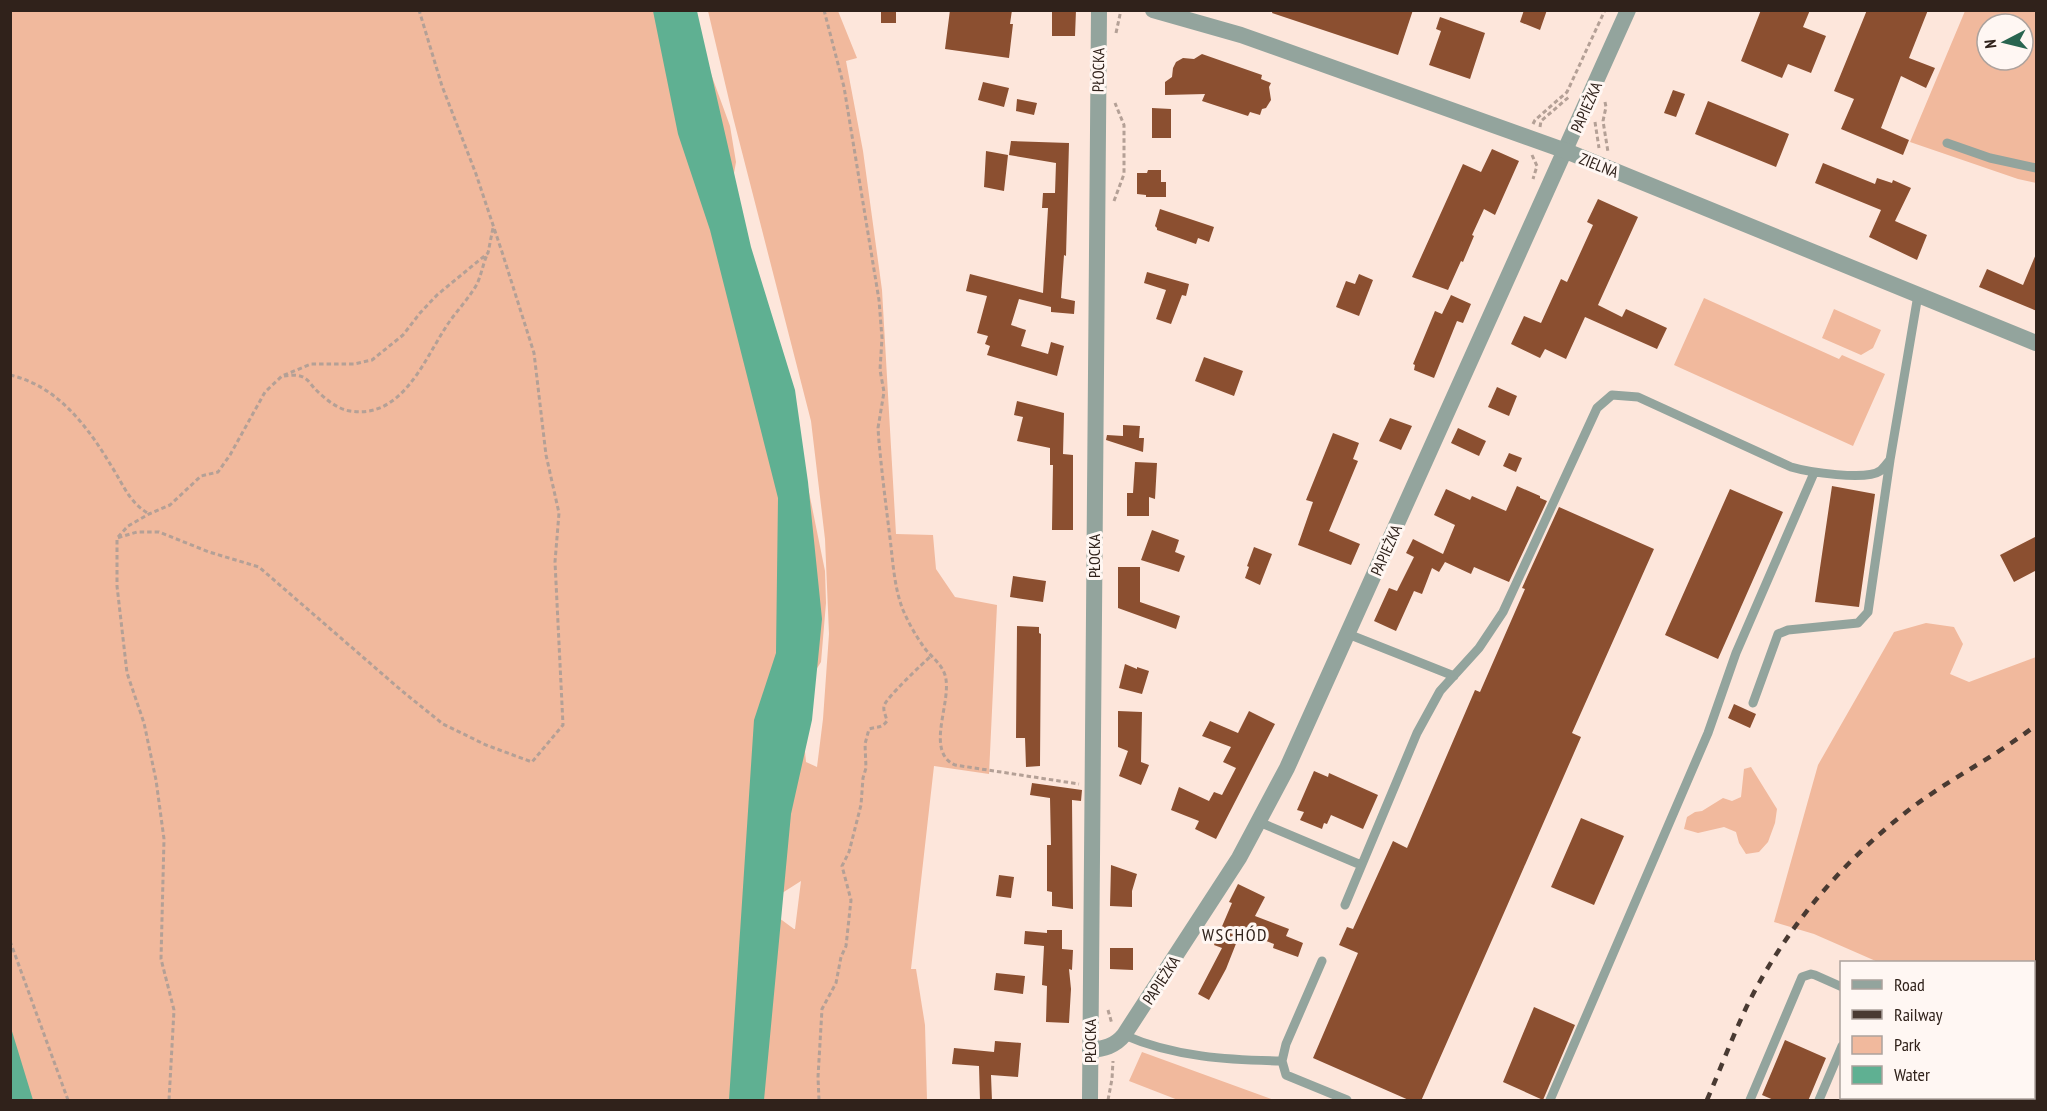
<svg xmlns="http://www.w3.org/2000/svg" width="2047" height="1111" font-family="'PT Sans Narrow',sans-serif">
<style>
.green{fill:#f1b99d;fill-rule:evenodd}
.water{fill:#5fb092}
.building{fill:#8b4f30}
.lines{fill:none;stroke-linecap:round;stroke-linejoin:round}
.path{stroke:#b4a096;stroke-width:3;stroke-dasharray:4.5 3;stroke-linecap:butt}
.service{stroke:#93a49d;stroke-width:9}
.minor{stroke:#93a49d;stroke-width:16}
.tertiary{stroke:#93a49d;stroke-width:16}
.rail{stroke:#493a32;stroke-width:4.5;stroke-dasharray:8 8;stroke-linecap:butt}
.labels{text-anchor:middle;stroke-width:6;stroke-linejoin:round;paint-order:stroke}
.street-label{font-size:16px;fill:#30221b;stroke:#fff7f3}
.neighbourhood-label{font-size:18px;letter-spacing:1.5px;fill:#30221b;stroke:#fff7f3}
</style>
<rect width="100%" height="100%" fill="#fde6db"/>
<path class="green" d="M 10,11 L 688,11 L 730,126 L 736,162 L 731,190 L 799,443 L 825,571 L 826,603 L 821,662 L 805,687 L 804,742 L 806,762 L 817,767 L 823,719 L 829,634 L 825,539 L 811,421 L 733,117 L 708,11 L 838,11 L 857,58 L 846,61 L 863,151 L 882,290 L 896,534 L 933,535 L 936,569 L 955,597 L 997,605 L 989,774 L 934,766 L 911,969 L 916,969 L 925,1025 L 927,1100 L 11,1100 ZM 801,881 L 795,929 L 794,929 L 775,915 L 779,895 Z
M 1965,11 L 2036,11 L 2036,183 L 2018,179 L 1910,142 ZM 1987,24 L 2023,24 L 2023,60 L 1987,60 Z
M 1704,298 L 1839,359 L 1842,355 L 1885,374 L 1853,446 L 1674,365 Z
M 1834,309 L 1881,330 L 1873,348 L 1861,355 L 1822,338 Z
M 1926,623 L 1954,627 L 1963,644 L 1950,674 L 1969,682 L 2036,657 L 2036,1100 L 1857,1100 L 1857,1098 L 2034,1098 L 2034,962 L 1878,962 L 1814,934 L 1774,922 L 1818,765 L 1894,632 Z
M 1751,767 L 1777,809 L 1775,823 L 1768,842 L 1759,852 L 1746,854 L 1739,843 L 1736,832 L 1724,827 L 1698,833 L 1684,829 L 1687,817 L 1695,812 L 1702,811 L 1723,798 L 1732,801 L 1741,797 L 1744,769 Z
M 1142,1052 L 1274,1100 L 1178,1100 L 1129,1081 Z"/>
<path class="water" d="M 653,11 L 697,11 L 751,247 L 795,390 L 808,482 L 822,619 L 812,720 L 791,814 L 764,1100 L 729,1100 L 754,720 L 776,653 L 778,498 L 710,230 L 678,134 Z
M 11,1028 L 33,1100 L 11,1100 Z"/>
<path class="building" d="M 881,10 L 896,10 L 896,23 L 881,23 Z
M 950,10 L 1012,10 L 1010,24 L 1013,24 L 1009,58 L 945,49 Z
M 1052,10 L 1076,10 L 1075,36 L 1052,36 Z
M 1273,10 L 1413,10 L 1398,55 L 1272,13 Z
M 1524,10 L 1547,10 L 1540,30 L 1520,22 Z
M 1761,10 L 1810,10 L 1803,27 L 1826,36 L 1811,73 L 1788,64 L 1782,78 L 1741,61 Z
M 1867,10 L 1928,10 L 1909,58 L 1935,68 L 1926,88 L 1901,76 L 1881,128 L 1909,140 L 1903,155 L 1841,129 L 1854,99 L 1834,91 Z
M 1440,17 L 1485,33 L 1470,79 L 1429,65 L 1441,31 L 1436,29 Z
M 1202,54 L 1262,75 L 1261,79 L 1271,83 L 1269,87 L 1271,100 L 1266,108 L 1262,109 L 1260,115 L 1250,112 L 1248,116 L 1202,101 L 1205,94 L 1165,95 L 1165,82 L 1172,77 L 1173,68 L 1176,62 L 1183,58 L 1194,59 Z
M 983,82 L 1009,88 L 1004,107 L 978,100 Z
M 1673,90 L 1685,94 L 1676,117 L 1664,113 Z
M 1017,99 L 1037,103 L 1034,115 L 1016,111 Z
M 1708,101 L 1789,134 L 1776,167 L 1695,134 Z
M 1152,108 L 1171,109 L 1171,138 L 1152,138 Z
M 1011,141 L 1069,143 L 1066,256 L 1064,255 L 1061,298 L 1075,301 L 1074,314 L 1051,312 L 1051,307 L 1019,299 L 1011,325 L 1026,330 L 1021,346 L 1048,354 L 1051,342 L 1064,346 L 1057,376 L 987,355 L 990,346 L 985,344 L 988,336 L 977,333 L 987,296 L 966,291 L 970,274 L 1043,293 L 1048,208 L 1042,208 L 1043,193 L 1055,193 L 1056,163 L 1009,155 Z
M 1492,149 L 1519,161 L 1495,215 L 1484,209 L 1472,235 L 1474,236 L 1463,262 L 1461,261 L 1448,290 L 1412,277 L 1463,164 L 1481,172 Z
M 986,151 L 1008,155 L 1004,191 L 984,187 Z
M 1823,163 L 1875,184 L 1877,178 L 1892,183 L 1893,180 L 1911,188 L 1895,221 L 1927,235 L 1917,260 L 1869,237 L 1881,210 L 1815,183 Z
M 1148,170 L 1161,170 L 1161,182 L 1166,182 L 1166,197 L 1146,197 L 1146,195 L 1137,194 L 1137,173 L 1147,173 Z
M 1598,199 L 1638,217 L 1598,305 L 1622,317 L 1626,309 L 1667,328 L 1657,349 L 1585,317 L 1566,359 L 1545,349 L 1540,358 L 1511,344 L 1524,316 L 1541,323 L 1561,279 L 1567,282 L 1593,225 L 1587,222 Z
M 1160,209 L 1214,227 L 1209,242 L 1198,238 L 1196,244 L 1157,230 L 1157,228 L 1155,226 Z
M 2036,254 L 2037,311 L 1979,287 L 1987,269 L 2023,285 Z
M 1147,272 L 1189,284 L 1186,296 L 1182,295 L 1171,324 L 1156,319 L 1166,290 L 1144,283 Z
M 1359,274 L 1373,280 L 1359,316 L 1336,307 L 1346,281 L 1355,284 Z
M 1451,295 L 1471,304 L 1463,323 L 1457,321 L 1434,378 L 1414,370 L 1415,365 L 1413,364 L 1435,311 L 1442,314 Z
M 1204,357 L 1243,371 L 1234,396 L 1195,381 Z
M 1497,387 L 1517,396 L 1509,416 L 1488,407 Z
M 1017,401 L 1064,413 L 1063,454 L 1073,455 L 1073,530 L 1052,530 L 1053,465 L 1050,465 L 1050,448 L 1017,441 L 1023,417 L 1014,415 Z
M 1390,418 L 1412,426 L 1401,450 L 1379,441 Z
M 1123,425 L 1140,426 L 1139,438 L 1144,438 L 1143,452 L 1106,440 L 1107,435 L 1123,436 Z
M 1458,428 L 1486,441 L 1479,456 L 1451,443 Z
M 1333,433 L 1359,443 L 1353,459 L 1358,461 L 1329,531 L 1360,544 L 1351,565 L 1298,545 L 1313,502 L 1306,500 Z
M 1509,453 L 1522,458 L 1516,472 L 1503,466 Z
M 1135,462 L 1157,463 L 1155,499 L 1149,497 L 1149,516 L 1127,516 L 1127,493 L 1133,493 Z
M 1517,486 L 1540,496 L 1540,498 L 1547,501 L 1509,582 L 1474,567 L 1471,574 L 1445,562 L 1439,572 L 1432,568 L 1422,594 L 1414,591 L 1396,631 L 1374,621 L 1389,588 L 1397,591 L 1414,557 L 1406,553 L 1413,539 L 1443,554 L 1455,525 L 1434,515 L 1446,489 L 1470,500 L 1472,496 L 1506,511 Z
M 1832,486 L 1875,494 L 1859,607 L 1815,602 Z
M 1730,489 L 1783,512 L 1718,659 L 1665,635 Z
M 1559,507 L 1654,549 L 1572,733 L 1581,737 L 1507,906 L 1421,1101 L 1411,1101 L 1313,1058 L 1358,953 L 1339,945 L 1347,927 L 1353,929 L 1393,841 L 1407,848 L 1475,690 L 1480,692 L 1525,589 L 1522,588 Z
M 1152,530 L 1179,540 L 1175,552 L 1185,556 L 1179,572 L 1141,560 Z
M 2037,536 L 2037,570 L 2014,582 L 2000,555 Z
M 1254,547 L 1272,554 L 1260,585 L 1245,578 L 1249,567 L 1247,566 Z
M 1118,567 L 1140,567 L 1140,602 L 1180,616 L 1176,629 L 1118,608 Z
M 1013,576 L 1046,581 L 1043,602 L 1010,597 Z
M 1017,626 L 1039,627 L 1039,633 L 1041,634 L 1040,766 L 1026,767 L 1025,738 L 1016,738 Z
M 1125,664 L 1137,669 L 1137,667 L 1149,671 L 1142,694 L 1119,688 Z
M 1734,704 L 1756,714 L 1750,728 L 1728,718 Z
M 1118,711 L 1142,712 L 1141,762 L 1149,765 L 1141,785 L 1119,776 L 1128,751 L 1118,747 Z
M 1249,711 L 1275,724 L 1216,839 L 1195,829 L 1199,821 L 1171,810 L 1179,787 L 1209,801 L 1214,792 L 1222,795 L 1236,768 L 1223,762 L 1231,747 L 1202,736 L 1210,721 L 1238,733 Z
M 1314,771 L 1328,777 L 1329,773 L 1378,795 L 1363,829 L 1331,815 L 1327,824 L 1324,823 L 1322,829 L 1300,820 L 1304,812 L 1297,810 Z
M 1032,783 L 1082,790 L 1081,801 L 1072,800 L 1073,909 L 1052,906 L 1052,892 L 1047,891 L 1047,845 L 1051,845 L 1050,798 L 1030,795 Z
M 1581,818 L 1624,836 L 1594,905 L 1551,887 Z
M 1111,865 L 1137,874 L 1132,891 L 1132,907 L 1110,906 Z
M 999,875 L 1014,877 L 1011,898 L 996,896 Z
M 1238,884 L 1265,897 L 1255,916 L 1289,929 L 1286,936 L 1303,943 L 1298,957 L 1273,948 L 1274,944 L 1241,931 L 1226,969 L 1209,1000 L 1198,994 L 1222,948 L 1214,945 L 1232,903 L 1229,902 Z
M 1047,930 L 1062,930 L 1062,949 L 1073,950 L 1072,970 L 1069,969 L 1071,989 L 1069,1023 L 1046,1022 L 1047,986 L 1042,985 L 1044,946 L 1024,944 L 1025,931 L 1047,933 Z
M 1110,948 L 1133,948 L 1133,970 L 1110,969 Z
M 996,973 L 1025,976 L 1023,994 L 994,990 Z
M 1534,1007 L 1575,1025 L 1543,1100 L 1503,1082 Z
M 1785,1040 L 1826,1058 L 1808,1101 L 1776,1101 L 1762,1095 Z
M 995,1041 L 1021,1043 L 1018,1077 L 991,1075 L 992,1101 L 980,1101 L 979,1066 L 952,1064 L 954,1048 L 994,1052 Z"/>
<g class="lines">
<path class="path" d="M 824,10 L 844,87 L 879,300 L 882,338 L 880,370 L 884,392 L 878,428 L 879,442 C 882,474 886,506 890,538 C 893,562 894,587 903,610 C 909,624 917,638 926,650 C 933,658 942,665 945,675 C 953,701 924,751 955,765 L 1079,784
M 1116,33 L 1121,10
M 1605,102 L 1606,107 L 1603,121 L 1608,152
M 1595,122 L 1599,148
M 1533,124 L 1535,120 L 1567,92 L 1605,10
M 1540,127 L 1541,121 L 1570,96
M 1532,155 L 1537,166 L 1533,179
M 1114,201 L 1124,174 L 1124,125 L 1115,103
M 10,375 C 58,386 88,427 112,467 C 124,486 129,502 149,514
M 284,376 C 291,375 300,374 306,379 C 309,381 312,386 315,389 C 324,398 337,409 350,411 C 400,419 422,365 444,330 C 453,315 465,303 474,289 C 481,279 482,266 487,255
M 118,537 L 128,526 L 149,514 L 170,505 L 201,476 L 218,472 L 230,455 L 265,392 L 282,376 L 311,364 L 354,364 L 372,360 L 403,335 L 420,313 L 437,295 L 488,253 L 493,228
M 10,941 L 68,1100
M 1108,1010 L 1112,1024
M 169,1100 L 174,1010 L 161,959 L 164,839 L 156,780 L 144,723 L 127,673 L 117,586 L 117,538 L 137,532 L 159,532 L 209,552 L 259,567 L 402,691 L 443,724 L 486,745 L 532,762 L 563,725 L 555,562 L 559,513 L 546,455 L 534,353 L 503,255 L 476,174 L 442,86 L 419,10
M 819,1100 L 818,1077 L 822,1009 L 836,983 L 841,957 L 846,946 L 851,900 L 842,866 L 849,852 L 861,805 L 863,778 L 866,768 L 865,744 L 869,729 C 878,726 881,729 887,721 C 886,716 883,711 884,706 C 885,699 924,662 931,656
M 1108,1100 L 1112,1079 L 1113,1061"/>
<path class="service" d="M 1947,143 L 1990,158 L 2036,168
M 1348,634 L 1454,676
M 1753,703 L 1778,634 L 1788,630 L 1858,623 L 1868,612 L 1890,460
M 1259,822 L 1361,865
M 1345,905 L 1417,733 L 1440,691 L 1479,648 L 1503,612 L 1597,408 L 1612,395 L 1638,397 L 1791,467 C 1808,472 1866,481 1880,471 C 1884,468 1887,463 1890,460 L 1918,295
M 1322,961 L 1286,1044 L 1282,1061 L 1286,1075 L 1347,1100
M 1124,1035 C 1174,1057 1228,1060 1282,1061
M 1550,1100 L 1708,733 L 1736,653 L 1814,473
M 1750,1100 L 1802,977 L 1811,974 L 1815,975 L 1842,987
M 1819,1100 L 1842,1046"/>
<path class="minor" d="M 1090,1050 C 1104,1049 1115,1046 1124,1035 L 1239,858 L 1287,768 L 1628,10"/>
<path class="tertiary" d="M 1153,10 L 1241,35 L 1566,151 L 2036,343
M 1090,1100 L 1099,10"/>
<path class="rail" d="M 1707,1100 C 1720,1070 1732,1038 1746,1008 C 1785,928 1844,859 1914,806 C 1953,777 1998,755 2036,725"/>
</g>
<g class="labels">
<g class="street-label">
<text transform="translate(1098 70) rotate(-89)" y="6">PŁOCKA</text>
<text transform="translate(1586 107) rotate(-66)" y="6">PAPIEŻKA</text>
<text transform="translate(1599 165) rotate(22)" y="6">ZIELNA</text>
<text transform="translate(1386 550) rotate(-66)" y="6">PAPIEŻKA</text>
<text transform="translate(1094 556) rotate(-90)" y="6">PŁOCKA</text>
<text transform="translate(1161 980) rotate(-57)" y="6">PAPIEŻKA</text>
<text transform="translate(1090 1041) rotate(-90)" y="6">PŁOCKA</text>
</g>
<g class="neighbourhood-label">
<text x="1235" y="941">WSCHÓD</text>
</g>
</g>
<rect width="2047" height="1111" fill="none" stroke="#30221b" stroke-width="24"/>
<rect x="1840" y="961" width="195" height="138" fill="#fff7f3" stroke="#aca29d" stroke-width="1.5"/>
<rect x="1852" y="980" width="30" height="9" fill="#93a49d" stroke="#aca29d" stroke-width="1.5"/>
<text x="1894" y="991" font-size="18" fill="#30221b">Road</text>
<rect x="1852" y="1010" width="30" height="9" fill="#493a32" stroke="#aca29d" stroke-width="1.5"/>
<text x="1894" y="1021" font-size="18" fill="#30221b">Railway</text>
<rect x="1852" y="1036" width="30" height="18" fill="#f1b99d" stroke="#aca29d" stroke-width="1.5"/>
<text x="1894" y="1051" font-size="18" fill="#30221b">Park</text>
<rect x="1852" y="1066" width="30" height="18" fill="#5fb092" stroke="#aca29d" stroke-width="1.5"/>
<text x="1894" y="1081" font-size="18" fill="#30221b">Water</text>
<g transform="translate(2005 42) rotate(263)"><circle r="28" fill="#fff7f3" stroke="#aca29d" stroke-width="1.5"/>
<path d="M0-4.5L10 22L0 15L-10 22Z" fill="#296550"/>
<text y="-9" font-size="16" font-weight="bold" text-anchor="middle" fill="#30221b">N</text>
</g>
</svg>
